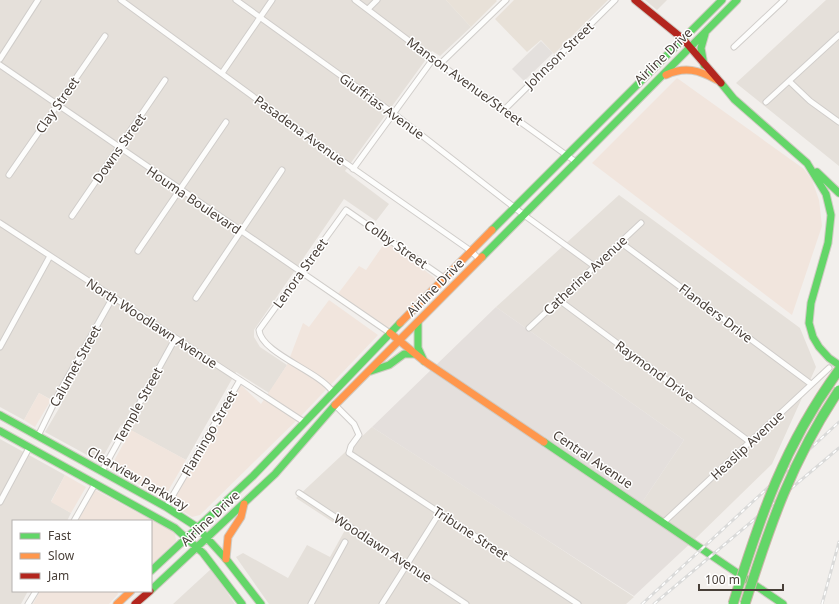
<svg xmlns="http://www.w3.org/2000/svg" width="839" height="604" font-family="'Noto Sans',sans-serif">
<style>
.residential{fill:#e5e0da}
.commercial{fill:#f1e5dd}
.industrial{fill:#e4dfdc}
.education{fill:#e8e1d8}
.parking{fill:#e4e0dd}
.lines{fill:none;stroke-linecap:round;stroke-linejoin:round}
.street-casing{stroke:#d0cdca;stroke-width:7}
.fast-casing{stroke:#d0cbc3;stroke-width:9}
.slow-casing{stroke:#d0cbc3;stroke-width:9}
.jam-casing{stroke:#d0cbc3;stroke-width:9}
.street{stroke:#fdfdfc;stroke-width:5}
.fast{stroke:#63d668;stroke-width:7}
.slow{stroke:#ff974d;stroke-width:7}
.jam{stroke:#b3261e;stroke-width:7}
.rail-casing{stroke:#dadad9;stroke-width:3}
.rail{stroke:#fff;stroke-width:1.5;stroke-dasharray:4.5;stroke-linecap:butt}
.fast-bridge-casing{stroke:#c9b7a8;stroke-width:11;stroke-linecap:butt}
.fast-bridge{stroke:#63d668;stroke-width:9}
.labels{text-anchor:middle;stroke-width:3;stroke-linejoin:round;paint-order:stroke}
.street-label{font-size:13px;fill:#483f38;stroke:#fff}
</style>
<rect width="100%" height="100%" fill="#f2efec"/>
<path class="residential" d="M 0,0 L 446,0 L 471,27 L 440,56 L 432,51 L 345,171 L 389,204 L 376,221 L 344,199 L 254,330 L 254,337 L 260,347 L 287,365 L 269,393 L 236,372 L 186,460 L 121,425 L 100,462 L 45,432 L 61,405 L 39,393 L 24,420 L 0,407 Z
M 645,0 L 667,0 L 657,10 Z
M 826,0 L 839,0 L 839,166 L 736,83 Z
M 619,195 L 800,328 L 816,367 L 772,464 L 695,539 L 641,504 L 684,440 L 496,307 Z
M 372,427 L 515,519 L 634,597 L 626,604 L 269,604 L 236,557 L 243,553 L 288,578 L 307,545 L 330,557 L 345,530 L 296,498 Z
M 0,439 L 65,475 L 51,501 L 71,513 L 67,521 L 13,521 L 13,591 L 28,591 L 21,604 L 0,604 Z
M 211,569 L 235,604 L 173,604 Z"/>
<path class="commercial" d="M 677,78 L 804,169 L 812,180 L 819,200 L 822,226 L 792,315 L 592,163 Z
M 386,241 L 436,279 L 436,281 L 388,328 L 337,295 L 359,266 L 366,270 Z
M 329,300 L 378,335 L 301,416 L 200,515 L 192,517 L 171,504 L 238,386 L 242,386 L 261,404 L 287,365 L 303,323 L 309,327 Z
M 39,393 L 51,400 L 35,427 L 24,420 Z
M 131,430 L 186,460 L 164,498 L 110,468 Z
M 65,475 L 86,487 L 71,513 L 51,502 Z
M 95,490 L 172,531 L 175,534 L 176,541 L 151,565 L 151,521 L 78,521 Z
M 40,591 L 117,591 L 118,594 L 109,604 L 33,604 Z"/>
<path class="industrial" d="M 496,307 L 684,440 L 641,504 L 695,539 L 634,596 L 372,427 Z"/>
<path class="education" d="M 446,0 L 496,0 L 497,1 L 471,27 Z
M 514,0 L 608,0 L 554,54 L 541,40 L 527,52 L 495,19 Z"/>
<path class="parking" d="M 541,41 L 553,53 L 524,81 L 512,69 Z"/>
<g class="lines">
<defs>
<path id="street" d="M 121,0 L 307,136 L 471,251 L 480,260
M 236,0 L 393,113 L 524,215 L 594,266
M 355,0 L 433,59 L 576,162
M 368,9 L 377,0
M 734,47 L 784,0
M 0,59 L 38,0
M 440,64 L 506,0
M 0,65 L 390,333
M 222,73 L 272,0
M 789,81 L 810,101 L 839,122
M 766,102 L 839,35
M 504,110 L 615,0
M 353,169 L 433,59
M 9,175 L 105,36
M 72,216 L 165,80
M 0,223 L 304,422
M 620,242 L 811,384
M 138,251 L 226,122
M 196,298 L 282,170
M 559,300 L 750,442
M 529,328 L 641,223
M 0,347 L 50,256
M 332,391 C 318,371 261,353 259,330 L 346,210 L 444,278
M 335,405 L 354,424 L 359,435 L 351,446 L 349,453 L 578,604
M 38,436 L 60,391 L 113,297
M 102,471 L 175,339
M 299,493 L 466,604
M 0,502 L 29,448
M 166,507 L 240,380
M 74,521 L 95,484
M 664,522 L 829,368
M 28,604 L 36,591
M 311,604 L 345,542
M 382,604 L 440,512"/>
<path id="fast" d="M 704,65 L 701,48 L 705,34
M 721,83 L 734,99 L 807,163
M 807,163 L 826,194 L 831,215 L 828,243 L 811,303 L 809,323 L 813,337 L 819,347 L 829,358 L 839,365
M 817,172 L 839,193
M 492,230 L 722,0
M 482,257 L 737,0
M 418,322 L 418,348 L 424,361
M 371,371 L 389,365 L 404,354 L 415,354
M 0,415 L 166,507 L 197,527 L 226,559 L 261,604
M 0,431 L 175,528 L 203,553 L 242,604
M 544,442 L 783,604
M 151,571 L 253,476 L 400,323
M 151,590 L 275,474 L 335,405"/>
<path id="slow" d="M 666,75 C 685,66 699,70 717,80
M 400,323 L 492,230
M 390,333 L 424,361 L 544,442
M 335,405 L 482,257
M 226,559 L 228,537 L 241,517 L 244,504
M 117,604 L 131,591"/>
<path id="jam" d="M 635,0 L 683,39 L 721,83
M 135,604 L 150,591"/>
</defs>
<use href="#street" class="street-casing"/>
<use href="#fast" class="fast-casing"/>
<use href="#slow" class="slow-casing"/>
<use href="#jam" class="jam-casing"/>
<use href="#street" class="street"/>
<use href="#fast" class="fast"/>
<use href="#slow" class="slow"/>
<use href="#jam" class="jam"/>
<defs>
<path id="rail" d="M 642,604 L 839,422
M 654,604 L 839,448
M 822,604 L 839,542"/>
</defs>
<use href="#rail" class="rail-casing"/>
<use href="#rail" class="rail"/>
<defs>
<path id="fast-bridge" d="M 733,604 C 760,517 784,445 839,370
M 745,604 C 770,525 792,460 839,390"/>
</defs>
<use href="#fast-bridge" class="fast-bridge-casing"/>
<use href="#fast-bridge" class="fast-bridge"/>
</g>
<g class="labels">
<g class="street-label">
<text transform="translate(559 55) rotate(-44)" y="5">Johnson Street</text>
<text transform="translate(663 56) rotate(-44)" y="5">Airline Drive</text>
<text transform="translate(465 81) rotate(36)" y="5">Manson Avenue/Street</text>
<text transform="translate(57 105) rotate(-55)" y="5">Clay Street</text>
<text transform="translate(382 106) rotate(36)" y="5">Giuffrias Avenue</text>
<text transform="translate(300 130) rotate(36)" y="5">Pasadena Avenue</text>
<text transform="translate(119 148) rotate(-55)" y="5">Downs Street</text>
<text transform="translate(194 200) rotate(34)" y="5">Houma Boulevard</text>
<text transform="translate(396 244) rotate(35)" y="5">Colby Street</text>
<text transform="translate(300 273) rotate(-54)" y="5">Lenora Street</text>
<text transform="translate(585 275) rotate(-43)" y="5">Catherine Avenue</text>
<text transform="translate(435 287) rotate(-45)" y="5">Airline Drive</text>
<text transform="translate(716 313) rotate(37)" y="5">Flanders Drive</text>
<text transform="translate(152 323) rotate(33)" y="5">North Woodlawn Avenue</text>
<text transform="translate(75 366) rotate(-61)" y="5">Calumet Street</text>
<text transform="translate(655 371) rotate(36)" y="5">Raymond Drive</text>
<text transform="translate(138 405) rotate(-61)" y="5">Temple Street</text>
<text transform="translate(209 433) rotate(-60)" y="5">Flamingo Street</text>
<text transform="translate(747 445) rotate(-43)" y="5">Heaslip Avenue</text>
<text transform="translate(593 459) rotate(34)" y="5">Central Avenue</text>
<text transform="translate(138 478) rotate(30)" y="5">Clearview Parkway</text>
<text transform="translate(210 518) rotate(-43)" y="5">Airline Drive</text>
<text transform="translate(471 533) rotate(33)" y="5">Tribune Street</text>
<text transform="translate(383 548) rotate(33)" y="5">Woodlawn Avenue</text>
</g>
</g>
<rect x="12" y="520" width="140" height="72" fill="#ffffff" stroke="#b6b2af"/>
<rect x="20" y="533" width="20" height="6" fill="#63d668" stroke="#b6b2af"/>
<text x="48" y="540" font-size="12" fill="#483f38">Fast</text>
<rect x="20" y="553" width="20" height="6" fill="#ff974d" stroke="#b6b2af"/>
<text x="48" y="560" font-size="12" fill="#483f38">Slow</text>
<rect x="20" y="573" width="20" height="6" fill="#b3261e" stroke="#b6b2af"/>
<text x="48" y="580" font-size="12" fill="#483f38">Jam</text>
<path d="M699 584v6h84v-6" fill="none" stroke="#483f38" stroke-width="2"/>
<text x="705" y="584" font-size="12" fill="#483f38" stroke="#ffffff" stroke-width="3" paint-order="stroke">100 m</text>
</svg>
